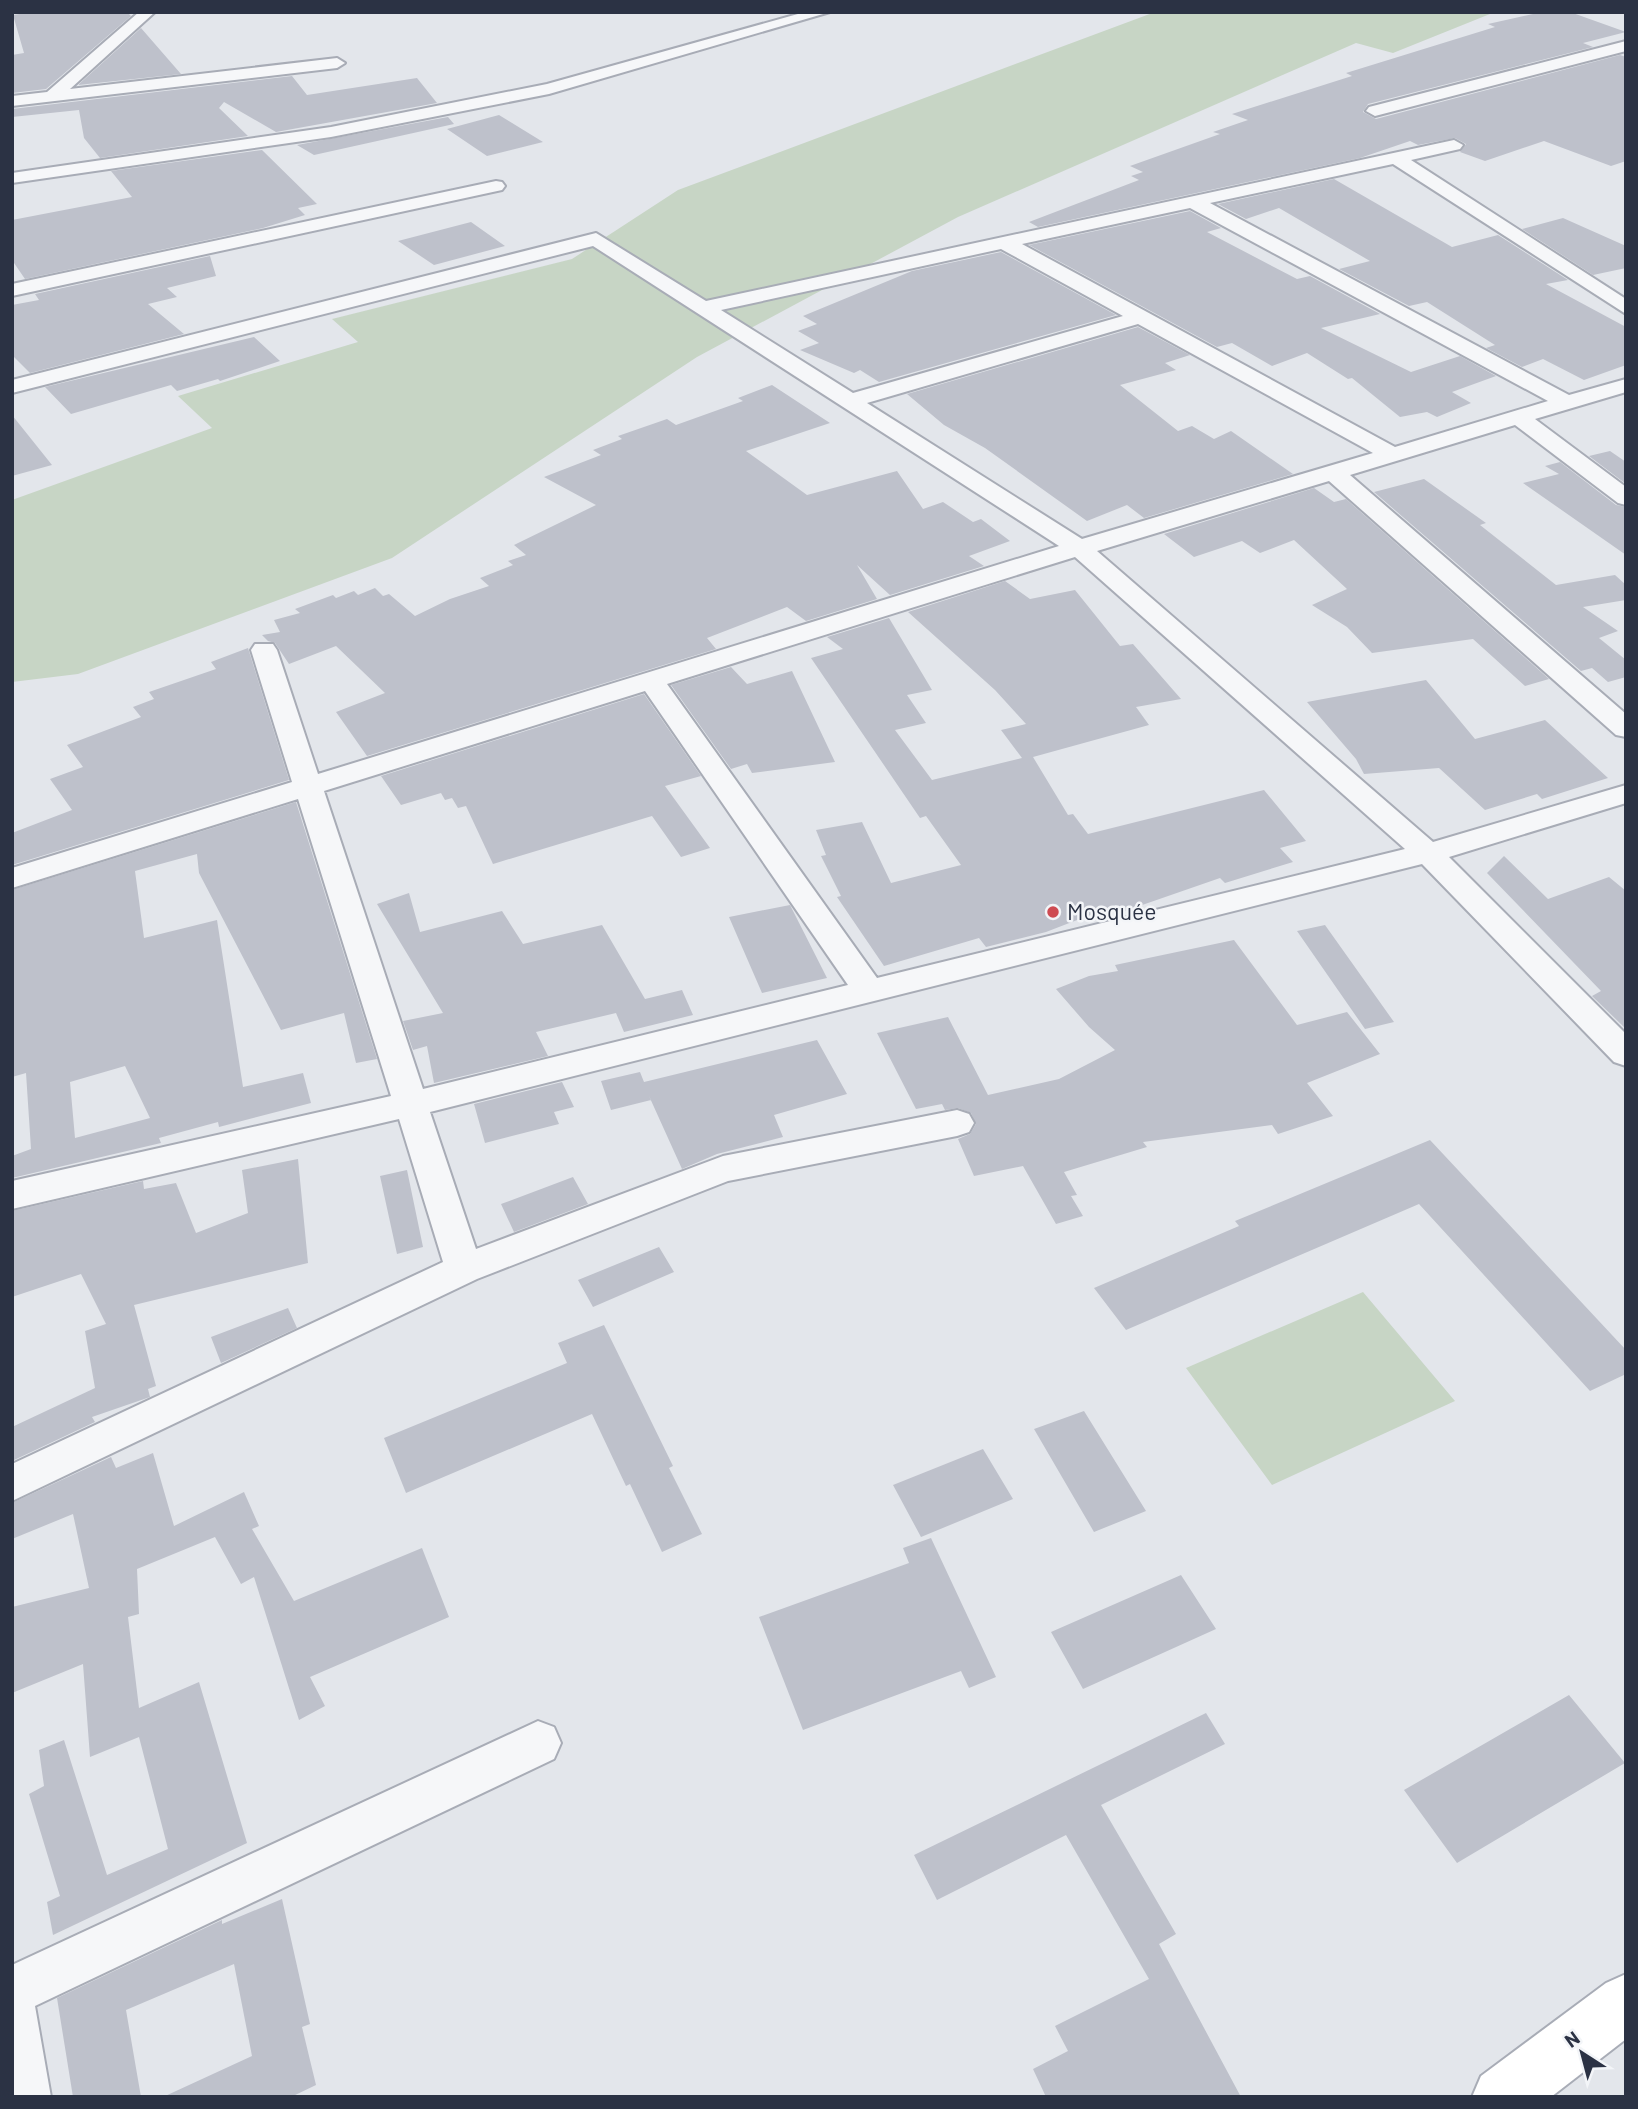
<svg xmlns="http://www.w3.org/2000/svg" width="1638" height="2109" font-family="Barlow,sans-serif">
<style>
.green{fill:#c7d5c5}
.building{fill:#bec1cb;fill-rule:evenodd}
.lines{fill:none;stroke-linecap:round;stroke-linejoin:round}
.street-casing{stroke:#a8acb6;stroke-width:4}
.secondary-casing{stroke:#a8acb6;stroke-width:4}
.street{fill:#f6f7f9;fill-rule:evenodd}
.secondary{fill:#fff;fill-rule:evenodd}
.poi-dot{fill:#ce4b52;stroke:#f3f5f8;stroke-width:2.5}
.labels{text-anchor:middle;stroke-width:5;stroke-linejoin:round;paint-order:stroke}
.poi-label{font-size:23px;fill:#2b3244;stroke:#f3f5f8;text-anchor:start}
</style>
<rect width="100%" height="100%" fill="#e3e6eb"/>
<path class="green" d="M 1155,12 L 1495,12 L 1393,53 L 1356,43 L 958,217 L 697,357 L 392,558 L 78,674 L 12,682 L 12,500 L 212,428 L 178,396 L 358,342 L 332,319 L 572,259 L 678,190 Z
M 1363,1292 L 1455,1401 L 1272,1485 L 1186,1368 Z"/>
<path class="building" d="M 32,12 L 127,12 L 131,16 L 46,89 L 12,93 L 12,55 L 24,53 L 13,15 Z
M 1542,12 L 1570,12 L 1626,32 L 1583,43 L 1593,47 L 1368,104 L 1363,112 L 1376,119 L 1620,55 L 1626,57 L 1626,161 L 1611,166 L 1544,141 L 1485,161 L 1460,152 L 1466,144 L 1455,138 L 1418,145 L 1410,141 L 1360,158 L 1038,227 L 1029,222 L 1139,180 L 1131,176 L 1143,172 L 1130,166 L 1220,134 L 1213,132 L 1248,120 L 1232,114 L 1352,76 L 1346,73 L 1495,27 L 1488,24 Z
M 141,28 L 181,74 L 78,85 Z
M 292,76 L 307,95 L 417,78 L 437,103 L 276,132 L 224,102 L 219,108 L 248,136 L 100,158 L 84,138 L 79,110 L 12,117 L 12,109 Z
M 499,115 L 543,142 L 487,156 L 447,129 Z
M 448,117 L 454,124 L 314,155 L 297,145 Z
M 262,150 L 317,204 L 298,208 L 305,215 L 263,228 L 25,279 L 12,260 L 12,220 L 132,197 L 111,171 Z
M 1334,179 L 1452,247 L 1498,235 L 1568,280 L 1546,284 L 1626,327 L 1626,365 L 1584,380 L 1543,359 L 1522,367 L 1486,348 L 1495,345 L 1427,302 L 1409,306 L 1339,269 L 1370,261 L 1279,208 L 1246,219 L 1218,204 Z
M 1190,211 L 1221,228 L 1207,232 L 1297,279 L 1310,276 L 1380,314 L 1321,328 L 1411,372 L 1460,356 L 1496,376 L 1452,392 L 1471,403 L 1437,417 L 1427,412 L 1400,417 L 1352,378 L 1348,379 L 1307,353 L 1272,366 L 1232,343 L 1217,347 L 1029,245 Z
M 1563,218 L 1626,246 L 1626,268 L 1593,275 L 1522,229 Z
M 471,222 L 505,246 L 434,265 L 398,241 Z
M 1001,252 L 1116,315 L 879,382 L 860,370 L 854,373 L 800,350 L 819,343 L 798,331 L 817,324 L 803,316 L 912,271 Z
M 210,256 L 216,276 L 167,288 L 177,297 L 148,304 L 184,334 L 30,373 L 12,355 L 12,305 L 39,300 L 35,294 Z
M 1138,327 L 1190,355 L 1165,363 L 1176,370 L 1120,385 L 1178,431 L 1192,426 L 1214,439 L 1231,431 L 1293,474 L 1144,518 L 1127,505 L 1087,521 L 985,448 L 944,425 L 907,394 Z
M 254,337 L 280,361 L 220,381 L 218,379 L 177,391 L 171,385 L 71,414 L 45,387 Z
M 772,385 L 830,423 L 746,451 L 807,495 L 897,471 L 923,509 L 943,502 L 973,522 L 981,519 L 1010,541 L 969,556 L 984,566 L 890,595 L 857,565 L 877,599 L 806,621 L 787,607 L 707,638 L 716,649 L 367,756 L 336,712 L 385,693 L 336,646 L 289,664 L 275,643 L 268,641 L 262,635 L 280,632 L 274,620 L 300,613 L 295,609 L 333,595 L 336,598 L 354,591 L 358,595 L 375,588 L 383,596 L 389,594 L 415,616 L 450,599 L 489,586 L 480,578 L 513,565 L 508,561 L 526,555 L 514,545 L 596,505 L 544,477 L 601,455 L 593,450 L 622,439 L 618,436 L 667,419 L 676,425 L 743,401 L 738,398 Z
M 12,415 L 52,465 L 12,476 Z
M 1610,451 L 1626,462 L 1626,484 L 1589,456 Z
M 1560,462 L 1616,505 L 1626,507 L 1626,555 L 1523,483 L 1559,474 L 1545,466 Z
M 1424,479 L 1486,523 L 1480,525 L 1556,585 L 1615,575 L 1626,585 L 1626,600 L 1583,607 L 1618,631 L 1599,638 L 1626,660 L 1626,677 L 1608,682 L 1592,668 L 1581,671 L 1374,492 Z
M 1314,488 L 1334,502 L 1346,499 L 1549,679 L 1525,686 L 1473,639 L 1372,653 L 1347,627 L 1312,605 L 1347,589 L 1294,540 L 1260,553 L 1242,541 L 1194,557 L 1164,534 Z
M 1005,581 L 1030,599 L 1075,590 L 1120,646 L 1133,644 L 1181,699 L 1136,707 L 1149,725 L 1033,757 L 1068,815 L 1073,814 L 1088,834 L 1264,790 L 1306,841 L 1280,848 L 1293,862 L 1225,883 L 1220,878 L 1122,912 L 1116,905 L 1046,932 L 986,947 L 979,938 L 884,966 L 837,897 L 841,896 L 821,856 L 826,855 L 816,830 L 862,822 L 891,883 L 961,865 L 926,816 L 920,818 L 811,658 L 843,649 L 827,637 L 889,618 L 932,690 L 907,695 L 926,723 L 895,730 L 932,780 L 1022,758 L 1001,730 L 1026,724 L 995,690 L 908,612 Z
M 248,648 L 289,780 L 12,865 L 12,833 L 72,810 L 50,779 L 83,767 L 67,745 L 141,717 L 133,707 L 154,699 L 149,692 L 216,669 L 211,662 Z
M 731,667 L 747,684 L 792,671 L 835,762 L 752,773 L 747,764 L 731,769 L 671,685 Z
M 1426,680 L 1475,739 L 1545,720 L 1608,778 L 1542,799 L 1537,794 L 1485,810 L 1439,768 L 1364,774 L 1356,759 L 1307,702 Z
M 644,694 L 701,776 L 665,786 L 710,848 L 681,857 L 652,816 L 493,864 L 466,806 L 458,808 L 452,798 L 445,800 L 441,793 L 401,805 L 381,776 Z
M 296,802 L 377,1059 L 356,1063 L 344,1013 L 281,1030 L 199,873 L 197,854 L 135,871 L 144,938 L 217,920 L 243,1087 L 303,1073 L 311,1103 L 219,1127 L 218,1122 L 159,1138 L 157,1133 L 161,1143 L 12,1178 L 12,1156 L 31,1149 L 26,1073 L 12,1077 L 12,890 ZM 125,1066 L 150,1118 L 75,1138 L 70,1082 Z
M 1504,856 L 1548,899 L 1609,877 L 1626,891 L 1626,1029 L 1592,996 L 1601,991 L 1487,873 Z
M 409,893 L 420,932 L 502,911 L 523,944 L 602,925 L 645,999 L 682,990 L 693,1015 L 624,1032 L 616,1013 L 536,1032 L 548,1056 L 434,1083 L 427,1046 L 413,1050 L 403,1021 L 443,1013 L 377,904 Z
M 790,905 L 827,978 L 762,993 L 729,917 Z
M 1325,925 L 1394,1022 L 1365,1029 L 1297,931 Z
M 1234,940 L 1297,1025 L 1347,1012 L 1380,1054 L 1307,1083 L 1333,1116 L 1278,1134 L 1272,1125 L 1143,1142 L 1147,1147 L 1064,1172 L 1077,1195 L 1071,1196 L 1083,1216 L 1056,1224 L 1023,1166 L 974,1176 L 958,1139 L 970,1134 L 976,1124 L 971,1113 L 958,1108 L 945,1110 L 942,1104 L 916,1109 L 877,1033 L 948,1017 L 988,1095 L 1059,1079 L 1115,1050 L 1089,1027 L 1056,989 L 1089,976 L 1118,971 L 1115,965 Z
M 817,1040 L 847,1094 L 774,1115 L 783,1137 L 717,1154 L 682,1169 L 649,1096 L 651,1100 L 611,1110 L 601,1081 L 640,1072 L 644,1082 Z
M 562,1082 L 574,1107 L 554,1112 L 559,1124 L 485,1143 L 474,1104 Z
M 1430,1140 L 1626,1350 L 1626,1374 L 1590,1391 L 1419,1204 L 1126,1330 L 1094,1288 L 1239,1226 L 1235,1221 Z
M 298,1159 L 308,1263 L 134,1305 L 156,1386 L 148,1389 L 150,1397 L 92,1417 L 95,1422 L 12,1461 L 12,1427 L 95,1388 L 85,1331 L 106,1324 L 81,1274 L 12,1297 L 12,1211 L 143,1181 L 144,1189 L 176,1183 L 196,1233 L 248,1213 L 242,1170 Z
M 407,1170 L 423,1247 L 397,1254 L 380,1176 Z
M 573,1177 L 588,1204 L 514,1232 L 501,1204 Z
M 659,1247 L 674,1272 L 593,1307 L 578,1280 Z
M 288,1308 L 297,1328 L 221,1363 L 211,1337 Z
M 604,1325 L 673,1466 L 669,1468 L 702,1534 L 662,1552 L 630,1484 L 626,1486 L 592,1414 L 406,1493 L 384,1438 L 567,1363 L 558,1343 Z
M 1084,1411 L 1146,1511 L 1094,1532 L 1034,1429 Z
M 983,1449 L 1013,1499 L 921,1537 L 893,1485 Z
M 153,1453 L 174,1526 L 244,1492 L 259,1526 L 252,1529 L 294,1601 L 422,1548 L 449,1617 L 310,1677 L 325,1706 L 299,1720 L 254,1577 L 241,1584 L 215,1537 L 137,1569 L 139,1614 L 128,1617 L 139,1708 L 199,1682 L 247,1843 L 53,1935 L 47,1902 L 60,1896 L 29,1794 L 44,1786 L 39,1750 L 64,1740 L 107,1875 L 168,1849 L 139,1737 L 90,1757 L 83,1664 L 12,1693 L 12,1607 L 89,1588 L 73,1514 L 12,1539 L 12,1503 L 111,1457 L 116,1468 Z
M 931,1538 L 996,1677 L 969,1688 L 961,1671 L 803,1730 L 759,1617 L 909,1563 L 903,1548 Z
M 1181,1575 L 1216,1629 L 1083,1689 L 1051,1632 Z
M 1569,1695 L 1625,1763 L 1457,1863 L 1404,1790 Z
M 1206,1713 L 1225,1744 L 1101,1805 L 1176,1934 L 1159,1944 L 1241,2097 L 1046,2097 L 1033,2069 L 1068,2051 L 1055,2026 L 1149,1979 L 1066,1835 L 937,1900 L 914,1855 Z
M 282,1899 L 310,2024 L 302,2027 L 316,2085 L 291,2097 L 163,2097 L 252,2056 L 234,1964 L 126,2010 L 141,2097 L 73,2097 L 57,1998 L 222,1920 L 222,1924 Z"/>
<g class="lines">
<defs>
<path id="street" d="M 139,12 L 155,12 L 70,89 L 337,58 L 345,63 L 337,68 L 12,106 L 12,96 L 47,92 Z
M 805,12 L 830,12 L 549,94 L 331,137 L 12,183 L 12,173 L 331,127 L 547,84 Z
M 1626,41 L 1626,51 L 1375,116 L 1366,111 L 1369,107 Z
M 1454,140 L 1463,145 L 1460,149 L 1411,160 L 1626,299 L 1626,314 L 1393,164 L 1210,203 L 1569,395 L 1626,379 L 1626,392 L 1535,419 L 1626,487 L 1626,505 L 1618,503 L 1515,425 L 1350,475 L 1626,714 L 1626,737 L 1616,735 L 1329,481 L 1097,551 L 1433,842 L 1626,785 L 1626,803 L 1449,857 L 1626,1034 L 1626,1066 L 1614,1062 L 1422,864 L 430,1112 L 476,1249 L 723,1156 L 957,1110 L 969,1114 L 974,1123 L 969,1132 L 957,1136 L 728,1181 L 477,1279 L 12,1501 L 12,1464 L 443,1262 L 399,1119 L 12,1209 L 12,1181 L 391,1096 L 298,799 L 12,888 L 12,868 L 292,782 L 251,650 L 255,644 L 273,644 L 277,650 L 318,774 L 1059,546 L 593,246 L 12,393 L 12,380 L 596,233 L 706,301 ZM 1190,208 L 1548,401 L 1395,447 L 1022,244 ZM 1001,249 L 1123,316 L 853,393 L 721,310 ZM 1138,324 L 1373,453 L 1082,539 L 867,403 ZM 1075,557 L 1405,849 L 877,978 L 667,684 ZM 645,691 L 848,985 L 423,1089 L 324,791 Z
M 496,181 L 502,182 L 505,186 L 502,190 L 12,296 L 12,284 Z
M 538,1721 L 554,1727 L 561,1743 L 554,1759 L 35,2006 L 51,2097 L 12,2097 L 12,1965 Z"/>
<path id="secondary" d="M 1626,1974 L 1626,2039 L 1551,2097 L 1472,2097 L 1481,2076 L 1606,1983 Z"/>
</defs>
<use href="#street" class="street-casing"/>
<use href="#secondary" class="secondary-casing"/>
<use href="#street" class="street"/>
<use href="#secondary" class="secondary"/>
</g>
<circle class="poi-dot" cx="1053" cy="912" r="7"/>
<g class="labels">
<g class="poi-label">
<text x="1067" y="920">Mosquée</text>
</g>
</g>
<rect width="1638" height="2109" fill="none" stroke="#2b3244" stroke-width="28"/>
<g transform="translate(1582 2053) rotate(324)" stroke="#f3f5f8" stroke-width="5" paint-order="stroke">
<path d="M0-5L12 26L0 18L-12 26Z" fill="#2b3244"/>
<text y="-10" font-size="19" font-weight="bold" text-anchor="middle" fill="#2b3244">N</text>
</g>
</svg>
